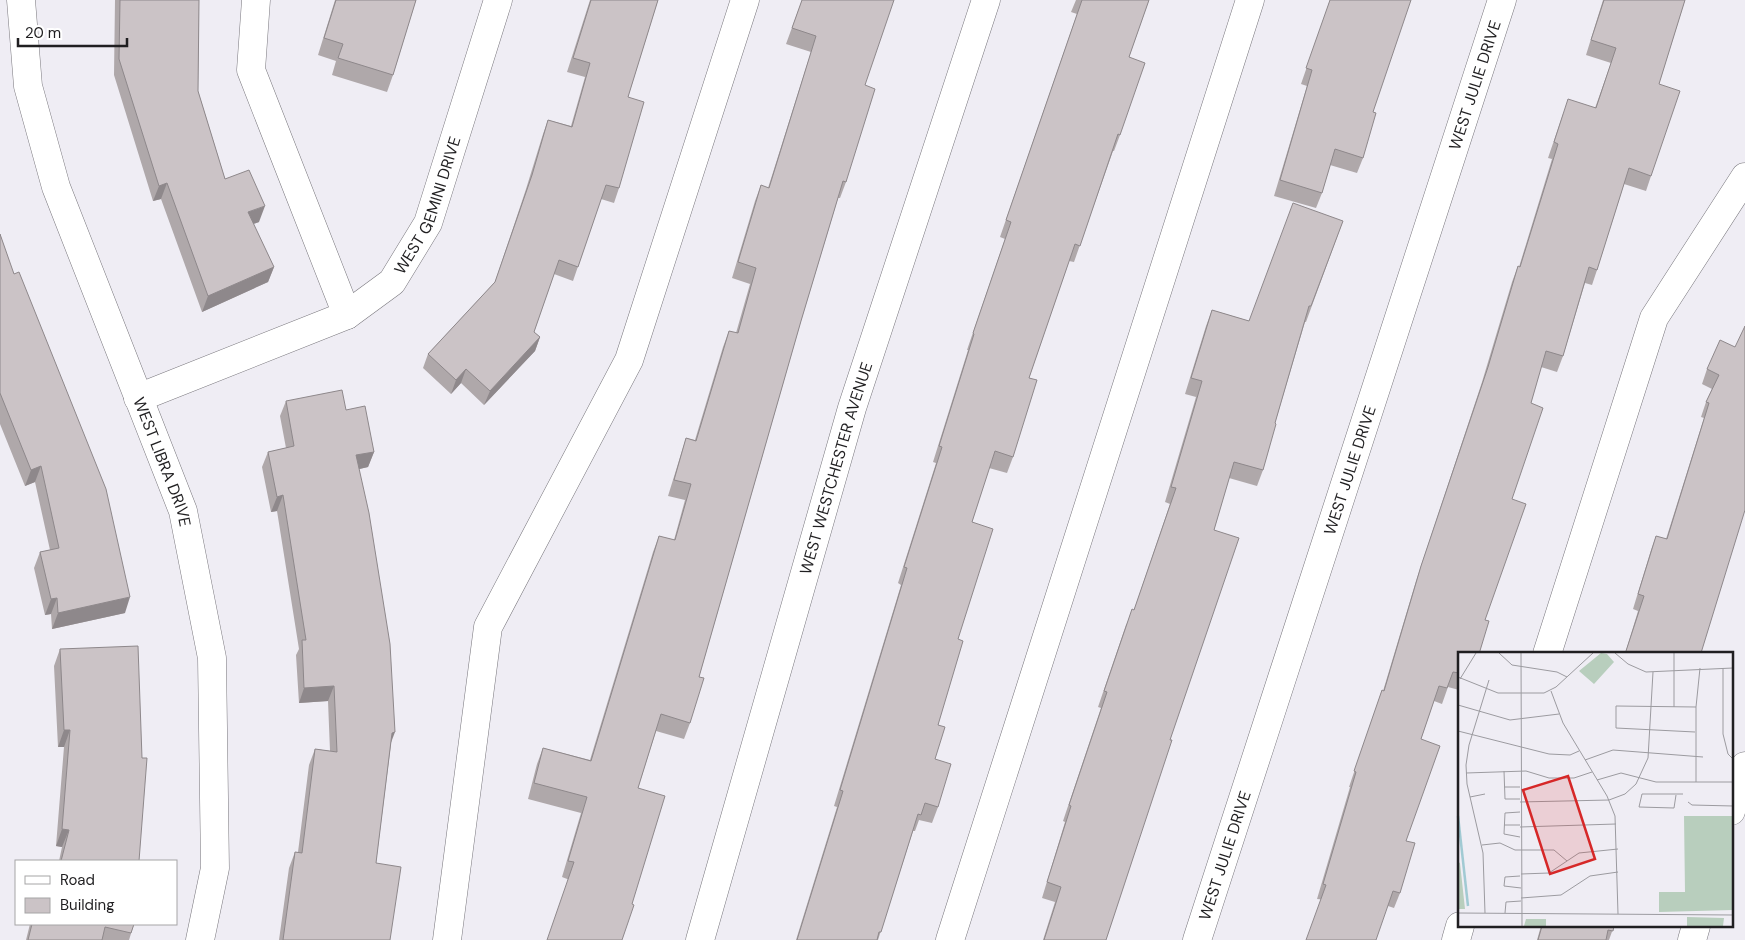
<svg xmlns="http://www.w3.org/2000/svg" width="1745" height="940" font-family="'DM Sans',sans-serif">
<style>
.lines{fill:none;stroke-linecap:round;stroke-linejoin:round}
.minor-casing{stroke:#79777d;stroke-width:29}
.minor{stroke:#fff;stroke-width:28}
.wall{fill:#afa8aa}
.shaded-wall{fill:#8e888b}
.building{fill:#cbc3c6;stroke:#8e888b}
.labels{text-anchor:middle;stroke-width:5;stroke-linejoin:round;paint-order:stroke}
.street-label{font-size:16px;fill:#201f21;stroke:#fff}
.inset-river{fill:none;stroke:#a1cad3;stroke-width:2.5}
.inset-road{fill:none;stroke:#9c9ba0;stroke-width:1}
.view{fill:#d62828;fill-opacity:0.15;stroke:#d62828;stroke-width:2.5}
.inset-edge{fill:none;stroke:#201f21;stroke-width:2.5}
</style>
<rect width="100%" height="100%" fill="#efedf4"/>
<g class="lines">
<defs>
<g id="minor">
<path id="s1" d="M 21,0 L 28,86 L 56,187 L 183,511 L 212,658 L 215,868 L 200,940"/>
<path d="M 256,0 L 251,70 L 347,315"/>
<path id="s2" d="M 138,398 L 347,315 L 392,282 L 428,223 L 498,0"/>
<path d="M 1547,654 L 1654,318 L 1745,177"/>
<path d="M 1731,811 L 1745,766"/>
<path d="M 447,940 L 488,627 L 629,360 L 745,0"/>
<path id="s3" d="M 700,940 L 852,408 L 986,0"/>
<path d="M 950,940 L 1250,0"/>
<path id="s4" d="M 1197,940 L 1502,0"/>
<path d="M 1456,940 L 1460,926"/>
<path d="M 1692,940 L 1696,926"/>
</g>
</defs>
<use href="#minor" class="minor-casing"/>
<use href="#minor" class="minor"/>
</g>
<path class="wall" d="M 115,0 L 199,0 L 198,91 L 225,179 L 259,222 L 253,224 L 274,267 L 268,282 L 202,312 L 161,199 L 153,201 L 114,75 Z
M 335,0 L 416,0 L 393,75 L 387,92 L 332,75 L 336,61 L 318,55 Z
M 590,0 L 658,0 L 628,97 L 619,188 L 614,203 L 601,199 L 573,281 L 554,274 L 534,332 L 540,337 L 535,351 L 484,405 L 461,383 L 451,394 L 423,368 L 428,354 L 495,282 L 526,189 L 543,134 L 548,120 L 571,126 L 585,77 L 567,72 Z
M 802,0 L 865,85 L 846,182 L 840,198 L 838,198 L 801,321 L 699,677 L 690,723 L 684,739 L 656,731 L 638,788 L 632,904 L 562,877 L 581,813 L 528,799 L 537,764 L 543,748 L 590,760 L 653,552 L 659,536 L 674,540 L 685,500 L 668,496 L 681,454 L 686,438 L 695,440 L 723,347 L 729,331 L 736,333 L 750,284 L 732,278 L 755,201 L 761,185 L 768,188 L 811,52 L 786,44 Z
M 1076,0 L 1149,0 L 1129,57 L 1120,135 L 1114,151 L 1113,151 L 1074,262 L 1069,261 L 1029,378 L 1013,457 L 1007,473 L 989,468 L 972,522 L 958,639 L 938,725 L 935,759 L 938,807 L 932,823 L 919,820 L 915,831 L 913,831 L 878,940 L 796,940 L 837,807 L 834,806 L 901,585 L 898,583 L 936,463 L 933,462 L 968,350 L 967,350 L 1005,239 L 1000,237 L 1077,14 L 1071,12 Z
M 1330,0 L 1373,112 L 1363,158 L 1357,173 L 1330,165 L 1322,193 L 1316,208 L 1274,196 L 1307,86 L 1301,84 Z
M 1603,0 L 1685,0 L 1659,84 L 1651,176 L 1646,191 L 1624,184 L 1597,270 L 1592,285 L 1585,283 L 1563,356 L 1557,372 L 1541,367 L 1459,654 L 1459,690 L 1448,687 L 1442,704 L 1434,701 L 1421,739 L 1406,841 L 1400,893 L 1394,908 L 1388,906 L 1317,899 L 1350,787 L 1349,787 L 1382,690 L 1383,691 L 1416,581 L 1482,382 L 1512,282 L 1518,266 L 1519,267 L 1552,159 L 1548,158 L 1563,114 L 1595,108 L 1611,63 L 1586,55 Z
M 1343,221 L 1306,322 L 1305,322 L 1275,423 L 1263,470 L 1257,486 L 1229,478 L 1214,530 L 1170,740 L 1106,940 L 1043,940 L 1055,902 L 1042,898 L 1065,822 L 1063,821 L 1101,708 L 1098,707 L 1126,625 L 1134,610 L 1170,504 L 1165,502 L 1196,397 L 1185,394 L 1206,326 L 1212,310 L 1249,321 Z
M 0,234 L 125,613 L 52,629 L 51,614 L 45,615 L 34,568 L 40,552 L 50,550 L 35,482 L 25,486 L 0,424 Z
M 1735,347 L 1701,653 L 1703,654 L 1625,654 L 1638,611 L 1633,609 L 1651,550 L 1656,536 L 1666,539 L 1704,418 L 1701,417 L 1706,402 L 1712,389 L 1702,384 L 1707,369 Z
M 286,401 L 346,410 L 374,452 L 368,467 L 359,469 L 391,744 L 376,863 L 390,940 L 279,940 L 289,868 L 295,852 L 298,852 L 309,765 L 315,749 L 330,751 L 328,701 L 299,703 L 296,655 L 299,649 L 277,511 L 271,512 L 262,467 L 268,452 L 286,448 L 280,416 Z
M 60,649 L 139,861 L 59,861 L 62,847 L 56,846 L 64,747 L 58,747 L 54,666 Z
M 30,924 L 134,924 L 129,940 L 26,940 Z
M 1541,926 L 1614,926 L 1609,940 L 1537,940 Z"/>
<path class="shaded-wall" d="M 167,183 L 161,199 L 153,201 L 159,186 Z
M 265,206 L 259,222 L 242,228 L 248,212 Z
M 274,267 L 268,282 L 202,312 L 208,296 Z
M 540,337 L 535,351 L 484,405 L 490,391 Z
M 466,369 L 461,383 L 451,394 L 456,380 Z
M 374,452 L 368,467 L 351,471 L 356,455 Z
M 41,466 L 35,482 L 25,486 L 31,470 Z
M 283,495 L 277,511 L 271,512 L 277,497 Z
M 130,597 L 125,613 L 52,629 L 58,613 Z
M 57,598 L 51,614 L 45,615 L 51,599 Z
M 334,686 L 328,701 L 299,703 L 304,688 Z
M 64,730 L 70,730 L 64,747 L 58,747 Z
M 395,732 L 389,748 L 392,733 Z
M 62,829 L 69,830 L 62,847 L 56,846 Z"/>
<path class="building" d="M 120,0 L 199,0 L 198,91 L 225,179 L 249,170 L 265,206 L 248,212 L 274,267 L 208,296 L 167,183 L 159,186 L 119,59 Z
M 336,0 L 416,0 L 393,75 L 338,58 L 343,44 L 324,38 Z
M 591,0 L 658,0 L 628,97 L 644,102 L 619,188 L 606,185 L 578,267 L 559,260 L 534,332 L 540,337 L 490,391 L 466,369 L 456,380 L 428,354 L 495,282 L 532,175 L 548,120 L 572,127 L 590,63 L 573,58 Z
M 802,0 L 894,0 L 865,85 L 875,89 L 846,182 L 843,181 L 801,321 L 699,677 L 704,678 L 690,723 L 661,714 L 638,788 L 665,796 L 632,904 L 634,905 L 622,940 L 547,940 L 574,862 L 568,861 L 587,797 L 534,783 L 543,748 L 591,761 L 659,536 L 675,540 L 691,484 L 674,480 L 686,438 L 696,441 L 729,331 L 738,333 L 756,268 L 738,262 L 761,185 L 769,188 L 816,36 L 792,28 Z
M 1082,0 L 1149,0 L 1129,57 L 1145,63 L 1120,135 L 1118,134 L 1080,246 L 1075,244 L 1029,378 L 1037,380 L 1013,457 L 995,451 L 972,522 L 993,529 L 958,639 L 963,641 L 938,725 L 945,727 L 935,759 L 951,764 L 938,807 L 925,803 L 921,815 L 918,814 L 881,932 L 879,932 L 877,940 L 797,940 L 843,791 L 840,790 L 907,568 L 904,567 L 942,447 L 939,446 L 974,334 L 973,333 L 1011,222 L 1006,220 Z
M 1330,0 L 1411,0 L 1373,112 L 1376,113 L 1363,158 L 1335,149 L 1322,193 L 1280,180 L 1312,70 L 1306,68 Z
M 1604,0 L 1685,0 L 1659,84 L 1680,91 L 1651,176 L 1629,168 L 1597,270 L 1589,267 L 1563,356 L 1546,351 L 1531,403 L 1543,408 L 1512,499 L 1526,504 L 1485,620 L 1489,621 L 1479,654 L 1459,654 L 1459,673 L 1453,672 L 1447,688 L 1439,686 L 1421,739 L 1440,746 L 1406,841 L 1415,843 L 1400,893 L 1393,891 L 1376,940 L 1306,940 L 1326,885 L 1323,884 L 1356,772 L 1354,771 L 1382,690 L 1384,691 L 1421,566 L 1488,367 L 1518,266 L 1520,267 L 1558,144 L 1554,142 L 1568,99 L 1596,108 L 1616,48 L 1591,40 Z
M 1293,203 L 1343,221 L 1311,306 L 1309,306 L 1275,423 L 1276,424 L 1263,470 L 1234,462 L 1214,530 L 1239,538 L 1170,740 L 1172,740 L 1106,940 L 1044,940 L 1061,887 L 1047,882 L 1071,806 L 1069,805 L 1107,692 L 1104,691 L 1132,609 L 1134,610 L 1176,488 L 1171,487 L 1202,381 L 1191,378 L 1212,310 L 1249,321 Z
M 0,234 L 14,274 L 19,272 L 106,489 L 130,597 L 58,613 L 57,598 L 51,599 L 40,552 L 59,548 L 41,466 L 31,470 L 0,393 Z
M 1745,326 L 1745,510 L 1701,653 L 1703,654 L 1625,654 L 1644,596 L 1638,594 L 1656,536 L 1667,539 L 1709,403 L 1706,402 L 1719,375 L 1707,369 L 1720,340 L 1735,347 Z
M 342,390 L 346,410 L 365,406 L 374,452 L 356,455 L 369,513 L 390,644 L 395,732 L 392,733 L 376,863 L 401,867 L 390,940 L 283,940 L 295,852 L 302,853 L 315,749 L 337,752 L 334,686 L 304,688 L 302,640 L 306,640 L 283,495 L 277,497 L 268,452 L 294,446 L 286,401 Z
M 138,646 L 142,758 L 147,758 L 139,861 L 61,861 L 69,830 L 62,829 L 70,730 L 64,730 L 60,649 Z
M 32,924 L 134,924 L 131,933 L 105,927 L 102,940 L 28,940 Z
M 1542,926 L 1614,926 L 1613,931 L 1608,930 L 1606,940 L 1538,940 Z"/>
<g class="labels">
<g class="street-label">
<text dy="6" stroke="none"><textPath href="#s4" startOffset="899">WEST JULIE DRIVE</textPath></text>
<text dy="6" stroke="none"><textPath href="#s2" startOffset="366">WEST GEMINI DRIVE</textPath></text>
<text dy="6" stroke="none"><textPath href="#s1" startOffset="486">WEST LIBRA DRIVE</textPath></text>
<text dy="6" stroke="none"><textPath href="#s3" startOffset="491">WEST WESTCHESTER AVENUE</textPath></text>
<text dy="6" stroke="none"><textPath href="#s4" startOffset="494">WEST JULIE DRIVE</textPath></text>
<text dy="6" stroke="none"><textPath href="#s4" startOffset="89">WEST JULIE DRIVE</textPath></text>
</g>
</g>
<g transform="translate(1458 652)">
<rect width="275" height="275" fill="#efedf4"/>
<path d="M 143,1 L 149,2 L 156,10 L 136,32 L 121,19 ZM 226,164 L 275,164 L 275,258 L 201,260 L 201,240 L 227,240 ZM 0,210 L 2,211 L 7,257 L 0,257 ZM 229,265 L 266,266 L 265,274 L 229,274 ZM 68,267 L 88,267 L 88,274 L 66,274 Z" fill="#b8cebd"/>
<path class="inset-river" d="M 0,164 L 10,254"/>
<path class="inset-road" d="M 41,1 L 54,13 L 99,20 L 109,25M 63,1 L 64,274M 157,1 L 170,12 L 188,20 L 275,16M 216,1 L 216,55M 265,16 L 265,82 L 270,102 L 275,107M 0,25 L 40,41 L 86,41 L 98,35 L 135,1M 2,27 L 18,1M 93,39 L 105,71 L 149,144 L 157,164 L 160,262M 0,53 L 52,68 L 101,62M 0,79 L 91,102 L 112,103 L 121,99M 237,80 L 158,76 L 158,54 L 238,55M 127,108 L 155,98 L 245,105M 46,119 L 47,147 L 62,147M 8,121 L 68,119 L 91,126 L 116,126 L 134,120M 139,128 L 163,121 L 198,130 L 275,130M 238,130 L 238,55 L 242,16M 46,135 L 62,135M 218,143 L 216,156 L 181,155 L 184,142 L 225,142M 12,145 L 27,142M 62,150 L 151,148 L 167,142 L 178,132 L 190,106 L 195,20M 230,150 L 234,153 L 275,154M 62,160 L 47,161 L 46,182 L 62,185M 46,173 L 62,173M 62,175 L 158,172M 24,193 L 42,191 L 57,198 L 96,198 L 109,209M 63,222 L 91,221 L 121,201 L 160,197M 62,224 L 47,225 L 46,234 L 63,236M 63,246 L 103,243 L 132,224 L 160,220M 0,261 L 275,263M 27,261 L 25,201 L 9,132 L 8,113 L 11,93 L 31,28M 47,261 L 48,250 L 63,249"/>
<path class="view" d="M 110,124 L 137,207 L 92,222 L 65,138 Z"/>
<rect width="275" height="275" class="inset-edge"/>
</g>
<rect x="15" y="860" width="162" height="65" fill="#ffffff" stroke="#a6a5a6"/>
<rect x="25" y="876" width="25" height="8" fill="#ffffff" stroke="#a6a5a6"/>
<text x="60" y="885" font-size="15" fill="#201f21">Road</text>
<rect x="25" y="898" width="25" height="15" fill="#cbc3c6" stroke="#a6a5a6"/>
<text x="60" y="910" font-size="15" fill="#201f21">Building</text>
<path d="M18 38v8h109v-8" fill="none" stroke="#201f21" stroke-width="2.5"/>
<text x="25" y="38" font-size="15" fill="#201f21" stroke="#ffffff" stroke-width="4" paint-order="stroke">20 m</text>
</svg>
